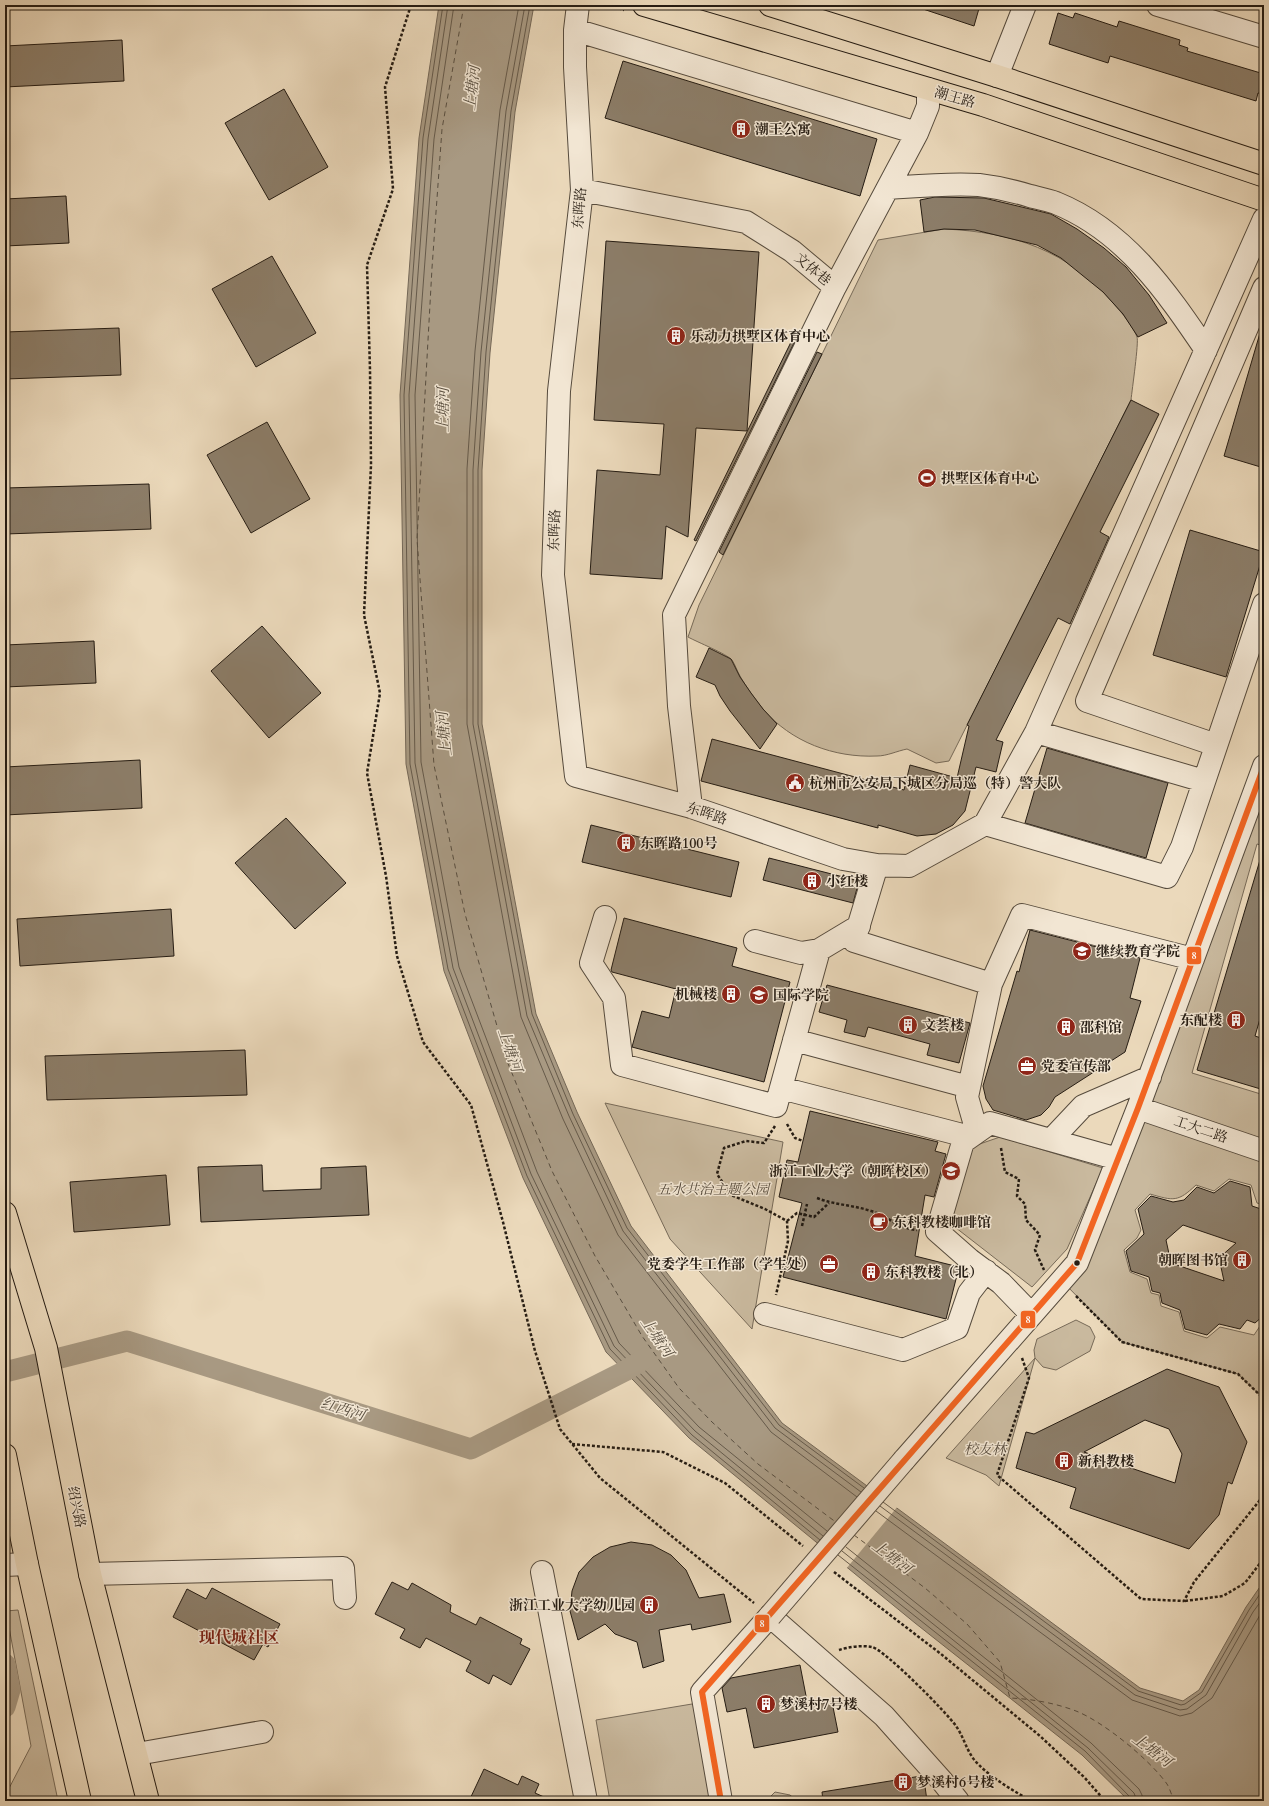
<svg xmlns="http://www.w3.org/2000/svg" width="1269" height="1806" font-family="Cardo,'Noto Serif SC',serif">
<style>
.green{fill:#c9b99e;stroke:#776a58}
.water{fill:#a89982;stroke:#746756}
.pier{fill:#ebd9bb}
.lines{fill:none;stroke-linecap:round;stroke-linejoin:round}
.shore{stroke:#665a4a;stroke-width:1}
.canal{stroke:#a89982;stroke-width:21}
.ferry{stroke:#594e3f;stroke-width:1;stroke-dasharray:5 4;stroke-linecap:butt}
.building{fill:#8c7e6a;stroke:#251c13;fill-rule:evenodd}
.minor-casing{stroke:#564b3d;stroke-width:24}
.major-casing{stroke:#251c13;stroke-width:24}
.path{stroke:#251c13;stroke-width:2.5;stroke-dasharray:3 2;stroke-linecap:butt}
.minor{stroke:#f2e6d3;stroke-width:22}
.major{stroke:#ebd9bb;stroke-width:22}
.minor-bridge-casing{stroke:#564b3d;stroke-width:24;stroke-linecap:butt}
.minor-bridge{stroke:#f2e6d3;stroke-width:22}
.bus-1-casing{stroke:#f2e6d3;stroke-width:9}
.bus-1{stroke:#f26522;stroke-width:6}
.bus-dot{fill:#251c13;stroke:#f2e6d3;stroke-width:1.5}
.labels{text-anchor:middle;stroke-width:3;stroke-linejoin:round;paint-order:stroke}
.street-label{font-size:14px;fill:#251c13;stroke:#f2e6d3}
.poi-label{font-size:14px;font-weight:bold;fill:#251c13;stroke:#f2e6d3;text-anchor:start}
.park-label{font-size:14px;font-style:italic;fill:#564b3d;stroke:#f2e6d3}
.water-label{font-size:15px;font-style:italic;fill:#594e3f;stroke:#f2e6d3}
.quarter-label{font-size:16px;font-weight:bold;fill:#7a1f14;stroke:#f2e6d3}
.line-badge{stroke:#f2e6d3;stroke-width:1.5}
.badge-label{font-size:11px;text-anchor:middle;font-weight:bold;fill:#fff}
</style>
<rect width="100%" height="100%" fill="#ebd9bb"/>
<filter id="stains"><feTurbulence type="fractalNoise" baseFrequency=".005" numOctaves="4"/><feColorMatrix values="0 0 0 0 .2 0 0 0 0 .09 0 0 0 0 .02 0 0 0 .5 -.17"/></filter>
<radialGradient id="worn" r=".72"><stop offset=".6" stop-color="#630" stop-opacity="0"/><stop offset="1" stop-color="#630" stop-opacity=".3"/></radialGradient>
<path class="green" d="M 944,229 C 1013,232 1068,250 1114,304 C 1121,312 1134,327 1137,337 C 1139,342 1132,390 1131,400 L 949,761 L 936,763 L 907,749 C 897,751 887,756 877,756 C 834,758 791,742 763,709 C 755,699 746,687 740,676 C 737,671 735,664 732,660 C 727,654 697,642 688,637 L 699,605 L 878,240 Z
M 1264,767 L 1264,846 L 1257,844 L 1192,1073 L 1264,1095 L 1264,1205 L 1257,1203 L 1251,1185 L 1229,1179 L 1214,1191 L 1196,1185 C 1178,1202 1174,1201 1150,1194 L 1135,1210 L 1141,1230 L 1137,1238 L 1124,1250 L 1130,1272 L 1147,1279 L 1151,1293 L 1159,1295 L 1161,1306 L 1179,1312 L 1184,1331 L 1207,1338 L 1220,1327 L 1254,1335 L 1264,1320 L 1264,1399 L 1238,1374 L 1122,1342 L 1061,1280 Z
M 605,1103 L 783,1142 L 752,1329 L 670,1239 Z
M 1000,1137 L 1103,1168 L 1067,1249 L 1032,1287 L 951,1224 L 971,1147 Z
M 1076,1320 L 1090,1327 L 1095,1337 L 1090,1351 L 1056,1370 L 1043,1367 L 1035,1358 L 999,1486 L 986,1475 L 946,1458 L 1035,1358 L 1034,1350 L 1037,1339 Z
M 18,1610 L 57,1796 L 54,1801 L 5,1801 L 5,1796 L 31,1746 L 6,1611 Z
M 698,1703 L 715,1801 L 610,1801 L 596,1720 Z
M 775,1792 L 790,1795 L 797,1801 L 766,1801 Z"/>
<path class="water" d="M 439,5 L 534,5 L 515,112 L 490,353 L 482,470 L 482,724 L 536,1014 L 577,1112 L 631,1226 L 782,1423 L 1140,1688 L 1183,1701 L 1199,1690 L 1246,1607 L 1264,1581 L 1264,1801 L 1129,1801 L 1082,1755 L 915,1623 L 689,1438 L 606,1352 L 523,1178 L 444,971 L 406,764 L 400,395 L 419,138 Z"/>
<path class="pier" d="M 871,1486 L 898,1506 L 846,1569 L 819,1547 Z"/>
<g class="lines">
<path class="shore" d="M 443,5 L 423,138 L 404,395 L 410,764 L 448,969 L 527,1176 L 610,1349 L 692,1435 L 820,1540
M 448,5 L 428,139 L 409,395 L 415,763 L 453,968 L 531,1174 L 614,1346 L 695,1431 L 823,1536
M 454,5 L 434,139 L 415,395 L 421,762 L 459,967 L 537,1172 L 619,1343 L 699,1427 L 827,1531
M 519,5 L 500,110 L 475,351 L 467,469 L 467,724 L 521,1017 L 563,1119 L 618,1235 L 771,1432 L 857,1497
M 525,5 L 506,111 L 481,352 L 473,470 L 473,724 L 527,1016 L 569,1116 L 623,1231 L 775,1428 L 861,1492
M 530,5 L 511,111 L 486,352 L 478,470 L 478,724 L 532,1014 L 573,1114 L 627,1228 L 779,1425 L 864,1488
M 883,1502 L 1138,1691 L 1181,1705 L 1185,1704 L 1202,1692 L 1249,1610 L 1264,1588
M 880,1506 L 1135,1695 L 1180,1710 L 1187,1709 L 1206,1695 L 1253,1612 L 1264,1597
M 876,1511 L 1132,1700 L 1180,1716 L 1192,1713 L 1212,1698 L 1264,1608
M 846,1547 L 1091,1743 L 1139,1789 L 1142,1795 L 1143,1801
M 842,1551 L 1088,1748 L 1134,1793 L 1137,1801
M 838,1555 L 1085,1751 L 1130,1797 L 1132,1801"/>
<path class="canal" d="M 5,1372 L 127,1341 L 471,1449 L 625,1371 L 649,1356
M 5,1664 L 10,1690 L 5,1707"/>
<path class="ferry" d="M 464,5 L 442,129 L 432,268 L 417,539 L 434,765 L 465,914 L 507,1061 L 552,1171 L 595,1256 L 642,1336 L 679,1388 L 712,1422 L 758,1464 L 837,1523
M 854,1535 L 925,1588 L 967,1624 L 1000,1662 L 1010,1698 C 1032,1699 1055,1703 1076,1711 C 1104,1722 1150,1760 1167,1784 C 1170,1789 1172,1796 1174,1801"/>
</g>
<path class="building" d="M 920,5 L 980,5 L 974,26 L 920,8 Z
M 1058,13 L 1073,18 L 1075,13 L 1117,27 L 1119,21 L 1180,40 L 1179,45 L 1188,48 L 1187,51 L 1264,74 L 1264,94 L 1258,93 L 1256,101 L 1110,56 L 1108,63 L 1049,44 Z
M 122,40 L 124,81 L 5,87 L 5,46 Z
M 623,61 L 877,139 L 860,196 L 605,118 Z
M 284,89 L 328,167 L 269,200 L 225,123 Z
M 66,196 L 69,243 L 5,246 L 5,199 Z
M 935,197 L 984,198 L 1051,214 L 1077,229 L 1104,248 L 1126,267 L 1149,295 L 1167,323 L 1138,337 L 1123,314 L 1103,292 L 1061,258 L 1037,245 L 975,230 L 944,229 L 924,232 L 920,200 Z
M 606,241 L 759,252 L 747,431 L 696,428 L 688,537 L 666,526 L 662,579 L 590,574 L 597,470 L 660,475 L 664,424 L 594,420 Z
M 272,256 L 316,333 L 256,367 L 212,289 Z
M 119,328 L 121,375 L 5,379 L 5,332 Z
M 1260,333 L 1264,334 L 1264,468 L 1224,456 Z
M 792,340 L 795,341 L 696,541 L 694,540 Z
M 817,352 L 822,354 L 723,555 L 719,552 Z
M 1131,400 L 1159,414 L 1100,532 L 1109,537 L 1070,624 L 1058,618 L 996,740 L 1003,742 L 996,772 L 976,767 L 965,811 L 953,825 L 936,834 L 917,836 L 878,825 L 878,828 L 701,781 L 712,739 L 904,790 L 910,765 L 957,778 L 969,726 L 967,725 Z
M 267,422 L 310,499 L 251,533 L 207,455 Z
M 149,484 L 151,529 L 5,534 L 5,488 Z
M 1190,530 L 1264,552 L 1226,677 L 1153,655 Z
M 262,626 L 321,693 L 269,738 L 211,671 Z
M 94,641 L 96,683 L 5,687 L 5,645 Z
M 709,648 L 731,659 L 740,677 L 751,693 L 763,709 L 777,724 L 760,749 L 730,711 L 720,696 L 715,685 L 696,677 Z
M 1047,748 L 1168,783 L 1146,858 L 1025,823 Z
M 140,760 L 142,808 L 5,815 L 5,767 Z
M 286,818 L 346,883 L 295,929 L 235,863 Z
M 591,825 L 739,862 L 731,897 L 582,862 Z
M 769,858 L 859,881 L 853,903 L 763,880 Z
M 1260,860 L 1264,860 L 1264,1005 L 1255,1036 L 1264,1039 L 1264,1090 L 1197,1070 Z
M 171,909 L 174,956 L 20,966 L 17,919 Z
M 624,918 L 737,948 L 732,966 L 790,982 L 764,1082 L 632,1047 L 642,1011 L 669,1018 L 676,989 L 612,972 L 611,970 Z
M 1030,930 L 1140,958 L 1130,998 L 1141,1001 L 1125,1052 L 1055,1097 L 1049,1107 L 1041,1115 L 1026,1120 L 993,1110 L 986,1099 L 983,1086 L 1017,971 L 1019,972 Z
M 827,985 L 970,1023 L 959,1063 L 927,1055 L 930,1044 L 868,1027 L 865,1037 L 844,1032 L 847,1020 L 819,1012 Z
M 245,1050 L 247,1095 L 47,1100 L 45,1056 Z
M 810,1111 L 938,1142 L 935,1151 L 946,1154 L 934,1197 L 925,1195 L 915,1256 L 959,1267 L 946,1319 L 783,1277 L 802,1203 L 779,1197 L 787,1160 L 798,1162 Z
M 262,1165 L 263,1191 L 321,1189 L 321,1168 L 366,1166 L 369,1215 L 201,1222 L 198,1167 Z
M 166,1175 L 170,1225 L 74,1232 L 70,1182 Z
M 1230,1181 L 1250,1187 L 1252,1206 L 1264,1210 L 1264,1315 L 1255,1323 L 1247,1320 L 1240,1329 L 1219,1324 L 1207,1335 L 1185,1329 L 1180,1310 L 1162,1303 L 1160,1293 L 1152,1291 L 1149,1277 L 1131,1271 L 1126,1251 L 1144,1234 L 1138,1209 L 1151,1196 L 1173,1202 L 1184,1200 L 1197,1187 L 1214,1193 ZM 1183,1225 L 1236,1243 L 1219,1258 L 1224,1281 L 1171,1263 L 1166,1240 Z
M 1167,1369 L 1219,1387 L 1247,1442 L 1232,1484 L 1228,1482 L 1219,1515 L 1189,1549 L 1070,1508 L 1076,1488 L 1016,1468 L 1026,1432 L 1034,1434 ZM 1145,1420 L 1169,1429 L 1182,1454 L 1175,1483 L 1084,1452 Z
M 631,1542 L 652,1545 L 671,1555 L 686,1570 L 699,1598 L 724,1594 L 731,1622 L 692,1630 L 691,1624 L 659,1630 L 664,1661 L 643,1668 L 637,1642 L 615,1634 L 605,1624 L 578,1640 L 570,1611 L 572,1591 L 579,1572 L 593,1557 L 610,1547 Z
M 392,1582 L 408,1590 L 412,1583 L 451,1605 L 450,1612 L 476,1625 L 480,1617 L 522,1639 L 520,1644 L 530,1649 L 511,1685 L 493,1675 L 489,1684 L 466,1671 L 471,1661 L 426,1638 L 420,1648 L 400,1638 L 405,1629 L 375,1614 Z
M 212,1588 L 280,1624 L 268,1647 L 263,1644 L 254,1660 L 173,1617 L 187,1589 L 206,1599 Z
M 800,1665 L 808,1706 L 832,1702 L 838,1732 L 754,1748 L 746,1708 L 727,1712 L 722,1688 L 731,1678 Z
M 484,1769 L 518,1785 L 522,1776 L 539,1784 L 535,1793 L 553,1801 L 469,1801 Z
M 921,1776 L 924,1779 L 927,1801 L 823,1801 L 822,1792 Z"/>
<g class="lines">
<defs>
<path id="minor" d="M 578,5 L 575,30 L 575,67 L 582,190 L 559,391 L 553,575 L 576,776 L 691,807 L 843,859 L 877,865 L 909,866 L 985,824 L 1036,732 L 1264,219
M 1158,5 L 1264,37
M 575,30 L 917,133
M 997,76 L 1025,5
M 888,188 C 918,186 949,183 979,185 C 996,187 1014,191 1030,196 C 1038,198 1048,200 1056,203 C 1125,231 1166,291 1206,350
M 582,190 L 746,222 L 792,251 L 835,287
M 1036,732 L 1204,781
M 1216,745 L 1087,701 L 1264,288
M 691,807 L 679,706 L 674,615 L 835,287 L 917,133 L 928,106 L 928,89
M 985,824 L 1167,877 L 1182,847 L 1264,604
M 877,865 L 854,941 L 991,984 L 967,1097 L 977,1132
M 605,917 L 591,963 L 614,998 L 622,1065 L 776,1106 L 819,950 L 859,926
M 755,941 L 801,953 L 819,950
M 991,984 L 1022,915 L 1193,959
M 794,1040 L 969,1087
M 781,1088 L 970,1137
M 1138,1108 L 1264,1151
M 1051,1140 L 1083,1106 L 1150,1077
M 765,1314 L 903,1350 L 957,1328 L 969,1293 L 986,1271
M 1031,1314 L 1001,1283 L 970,1260 L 937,1231 L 963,1142 L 990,1123 L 1118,1159
M 904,1460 L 1077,1263 L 1138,1108 L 1264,766
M 5,1565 L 27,1564
M 542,1572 L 586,1801
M 90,1574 L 343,1568 L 345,1598
M 137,1754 L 262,1732
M 721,1801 L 702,1692 L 770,1616 L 884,1716 L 942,1781 L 958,1801"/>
<path id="major" d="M 644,5 L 983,105 L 1264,200
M 770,5 L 997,76 L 1264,164
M 5,1213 L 46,1348 L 90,1574 L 148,1801
M 5,1455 L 27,1564 L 80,1801"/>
</defs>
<use href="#minor" class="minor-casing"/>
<use href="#major" class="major-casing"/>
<path class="path" d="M 411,5 L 385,87 L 393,189 L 367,265 L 370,370 L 371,465 L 364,615 L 380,693 L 367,773 L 386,876 L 397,956 L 423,1042 L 471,1105 L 503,1222 L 535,1351 L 560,1429 L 600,1478 L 754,1603
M 609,5 L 624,10
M 787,1124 L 795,1138 L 803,1141
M 775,1126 L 764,1143 L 746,1141 L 724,1148 L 717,1174 L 731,1195 L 765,1209 L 787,1221 L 788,1241 L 776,1295
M 1001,1148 L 1005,1172 L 1019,1179 L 1017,1196 L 1025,1204 L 1026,1220 L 1040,1235 L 1035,1250 L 1044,1270
M 817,1198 C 835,1205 853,1205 871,1211 C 887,1216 900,1229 917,1230
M 787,1221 L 797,1213 L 814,1217 L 829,1203
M 802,1226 L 807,1204
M 1076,1296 L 1122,1342 L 1238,1374 L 1264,1399
M 1022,1358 L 1029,1378 L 997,1475 L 1141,1599 L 1184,1601 L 1194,1582 L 1260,1500 L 1264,1491
M 572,1444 L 663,1452 L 725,1483 L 803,1546
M 834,1572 L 941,1654 L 1040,1736 L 1085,1778 L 1105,1801
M 1185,1601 L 1223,1596 L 1245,1583 L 1264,1558
M 839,1650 C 848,1647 862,1645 872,1647 C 885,1650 947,1713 956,1726 C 965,1739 967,1754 979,1765 C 993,1779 1014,1791 1031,1801"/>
<use href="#minor" class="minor"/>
<use href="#major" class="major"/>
<defs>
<path id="minor-bridge" d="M 770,1616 L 904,1460"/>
</defs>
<use href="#minor-bridge" class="minor-bridge-casing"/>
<use href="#minor-bridge" class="minor-bridge"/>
<defs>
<path id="bus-1" d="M 721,1801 L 702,1692 L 1077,1263 L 1138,1108 L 1264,766"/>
</defs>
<use href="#bus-1" class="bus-1-casing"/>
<use href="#bus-1" class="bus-1"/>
</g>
<defs>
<symbol id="building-disc" viewBox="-11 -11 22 22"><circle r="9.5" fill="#8f2418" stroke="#f2e6d3"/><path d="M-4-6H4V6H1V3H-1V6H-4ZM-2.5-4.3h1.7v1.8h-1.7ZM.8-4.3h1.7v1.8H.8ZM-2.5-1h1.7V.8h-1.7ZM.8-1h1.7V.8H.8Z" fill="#fff"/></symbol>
<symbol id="stadium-disc" viewBox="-11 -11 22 22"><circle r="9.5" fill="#8f2418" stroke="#f2e6d3"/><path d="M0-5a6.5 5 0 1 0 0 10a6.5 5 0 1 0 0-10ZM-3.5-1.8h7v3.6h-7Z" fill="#fff"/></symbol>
<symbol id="civic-disc" viewBox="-11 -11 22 22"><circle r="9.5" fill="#8f2418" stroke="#f2e6d3"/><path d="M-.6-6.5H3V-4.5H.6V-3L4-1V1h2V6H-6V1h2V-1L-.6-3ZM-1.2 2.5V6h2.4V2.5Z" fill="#fff"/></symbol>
<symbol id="university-disc" viewBox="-11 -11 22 22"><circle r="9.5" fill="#8f2418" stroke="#f2e6d3"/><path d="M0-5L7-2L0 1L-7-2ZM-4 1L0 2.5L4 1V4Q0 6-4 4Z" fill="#fff"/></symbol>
<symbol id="office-disc" viewBox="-11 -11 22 22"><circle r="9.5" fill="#8f2418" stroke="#f2e6d3"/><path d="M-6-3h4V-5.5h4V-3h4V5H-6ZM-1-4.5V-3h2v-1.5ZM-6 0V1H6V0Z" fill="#fff"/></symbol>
<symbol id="cafe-disc" viewBox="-11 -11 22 22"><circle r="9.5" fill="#8f2418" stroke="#f2e6d3"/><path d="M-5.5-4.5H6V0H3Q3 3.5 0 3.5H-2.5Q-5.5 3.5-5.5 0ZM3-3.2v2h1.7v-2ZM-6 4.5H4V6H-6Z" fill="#fff"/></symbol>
</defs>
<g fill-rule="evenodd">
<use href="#building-disc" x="730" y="118" width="22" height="22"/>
<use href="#building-disc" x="665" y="325" width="22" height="22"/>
<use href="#stadium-disc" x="916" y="467" width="22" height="22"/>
<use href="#civic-disc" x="784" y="772" width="22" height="22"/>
<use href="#building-disc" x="615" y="832" width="22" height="22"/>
<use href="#building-disc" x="801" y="870" width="22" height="22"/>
<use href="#university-disc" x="1071" y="940" width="22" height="22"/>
<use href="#building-disc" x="720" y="983" width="22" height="22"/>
<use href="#university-disc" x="748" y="984" width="22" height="22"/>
<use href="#building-disc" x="1225" y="1009" width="22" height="22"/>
<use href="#building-disc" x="897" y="1014" width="22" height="22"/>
<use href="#building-disc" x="1055" y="1016" width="22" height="22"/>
<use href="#office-disc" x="1016" y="1055" width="22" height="22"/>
<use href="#university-disc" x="940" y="1160" width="22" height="22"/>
<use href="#cafe-disc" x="868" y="1211" width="22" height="22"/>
<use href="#building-disc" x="1231" y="1249" width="22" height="22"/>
<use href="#office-disc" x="818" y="1253" width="22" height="22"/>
<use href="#building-disc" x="860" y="1261" width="22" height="22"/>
<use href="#building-disc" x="1053" y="1450" width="22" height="22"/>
<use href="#building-disc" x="638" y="1594" width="22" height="22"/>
<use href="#building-disc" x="755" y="1693" width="22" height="22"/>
<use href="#building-disc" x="892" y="1771" width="22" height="22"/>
</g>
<circle class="bus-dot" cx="1077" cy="1263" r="3.5"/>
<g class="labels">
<g class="street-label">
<text transform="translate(955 97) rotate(16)" y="5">潮王路</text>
<text transform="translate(579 208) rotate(-85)" y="5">东晖路</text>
<text transform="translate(813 269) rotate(40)" y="5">文体巷</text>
<text transform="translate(554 530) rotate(-88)" y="5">东晖路</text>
<text transform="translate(707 813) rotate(18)" y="5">东晖路</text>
<text transform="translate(1201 1129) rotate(19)" y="5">工大二路</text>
<text transform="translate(77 1507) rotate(79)" y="5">绍兴路</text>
</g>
<g class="poi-label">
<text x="755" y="134">潮王公寓</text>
<text x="690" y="341">乐动力拱墅区体育中心</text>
<text x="941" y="483">拱墅区体育中心</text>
<text x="809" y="788">杭州市公安局下城区分局巡（特）警大队</text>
<text x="640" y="848">东晖路100号</text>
<text x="826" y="886">小红楼</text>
<text x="1096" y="956">继续教育学院</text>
<text x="717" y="999" text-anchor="end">机械楼</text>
<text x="773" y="1000">国际学院</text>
<text x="1222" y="1025" text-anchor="end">东配楼</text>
<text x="922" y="1030">文荟楼</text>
<text x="1080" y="1032">邵科馆</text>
<text x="1041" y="1071">党委宣传部</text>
<text x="937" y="1176" text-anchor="end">浙江工业大学（朝晖校区）</text>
<text x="893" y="1227">东科教楼咖啡馆</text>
<text x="1228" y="1265" text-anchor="end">朝晖图书馆</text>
<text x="815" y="1269" text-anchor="end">党委学生工作部（学生处）</text>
<text x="885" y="1277">东科教楼（北）</text>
<text x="1078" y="1466">新科教楼</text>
<text x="635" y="1610" text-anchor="end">浙江工业大学幼儿园</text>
<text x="780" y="1709">梦溪村7号楼</text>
<text x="917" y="1787">梦溪村6号楼</text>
</g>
<g class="park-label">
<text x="713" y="1194">五水共治主题公园</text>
<text x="985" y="1454">校友林</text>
</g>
<g class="water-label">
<text transform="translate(472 88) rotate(-84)" y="5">上塘河</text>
<text transform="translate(443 410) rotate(-90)" y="5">上塘河</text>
<text transform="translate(444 734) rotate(-96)" y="5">上塘河</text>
<text transform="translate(510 1050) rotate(71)" y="5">上塘河</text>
<text transform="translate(657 1337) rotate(55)" y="5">上塘河</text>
<text transform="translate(343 1409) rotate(17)" y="5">红西河</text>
<text transform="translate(892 1557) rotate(37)" y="5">上塘河</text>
<text transform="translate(1152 1750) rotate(37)" y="5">上塘河</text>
</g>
<g class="quarter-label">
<text x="239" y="1643">现代城社区</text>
</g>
</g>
<g class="line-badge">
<rect x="1186" y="946" width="16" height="19" rx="4" fill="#f26522"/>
<rect x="1020" y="1310" width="16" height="19" rx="4" fill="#f26522"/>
<rect x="754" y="1614" width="16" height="19" rx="4" fill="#f26522"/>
</g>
<g class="badge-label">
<text x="1194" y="959">8</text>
<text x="1028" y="1323">8</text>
<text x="762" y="1627">8</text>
</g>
<rect width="1269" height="1806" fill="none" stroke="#ebd9bb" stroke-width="20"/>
<rect x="6" y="6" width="1257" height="1794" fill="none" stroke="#251c13" stroke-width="2"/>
<rect x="10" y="10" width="1249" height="1786" fill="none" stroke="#251c13"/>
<rect width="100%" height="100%" filter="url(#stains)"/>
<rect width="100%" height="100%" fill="url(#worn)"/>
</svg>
